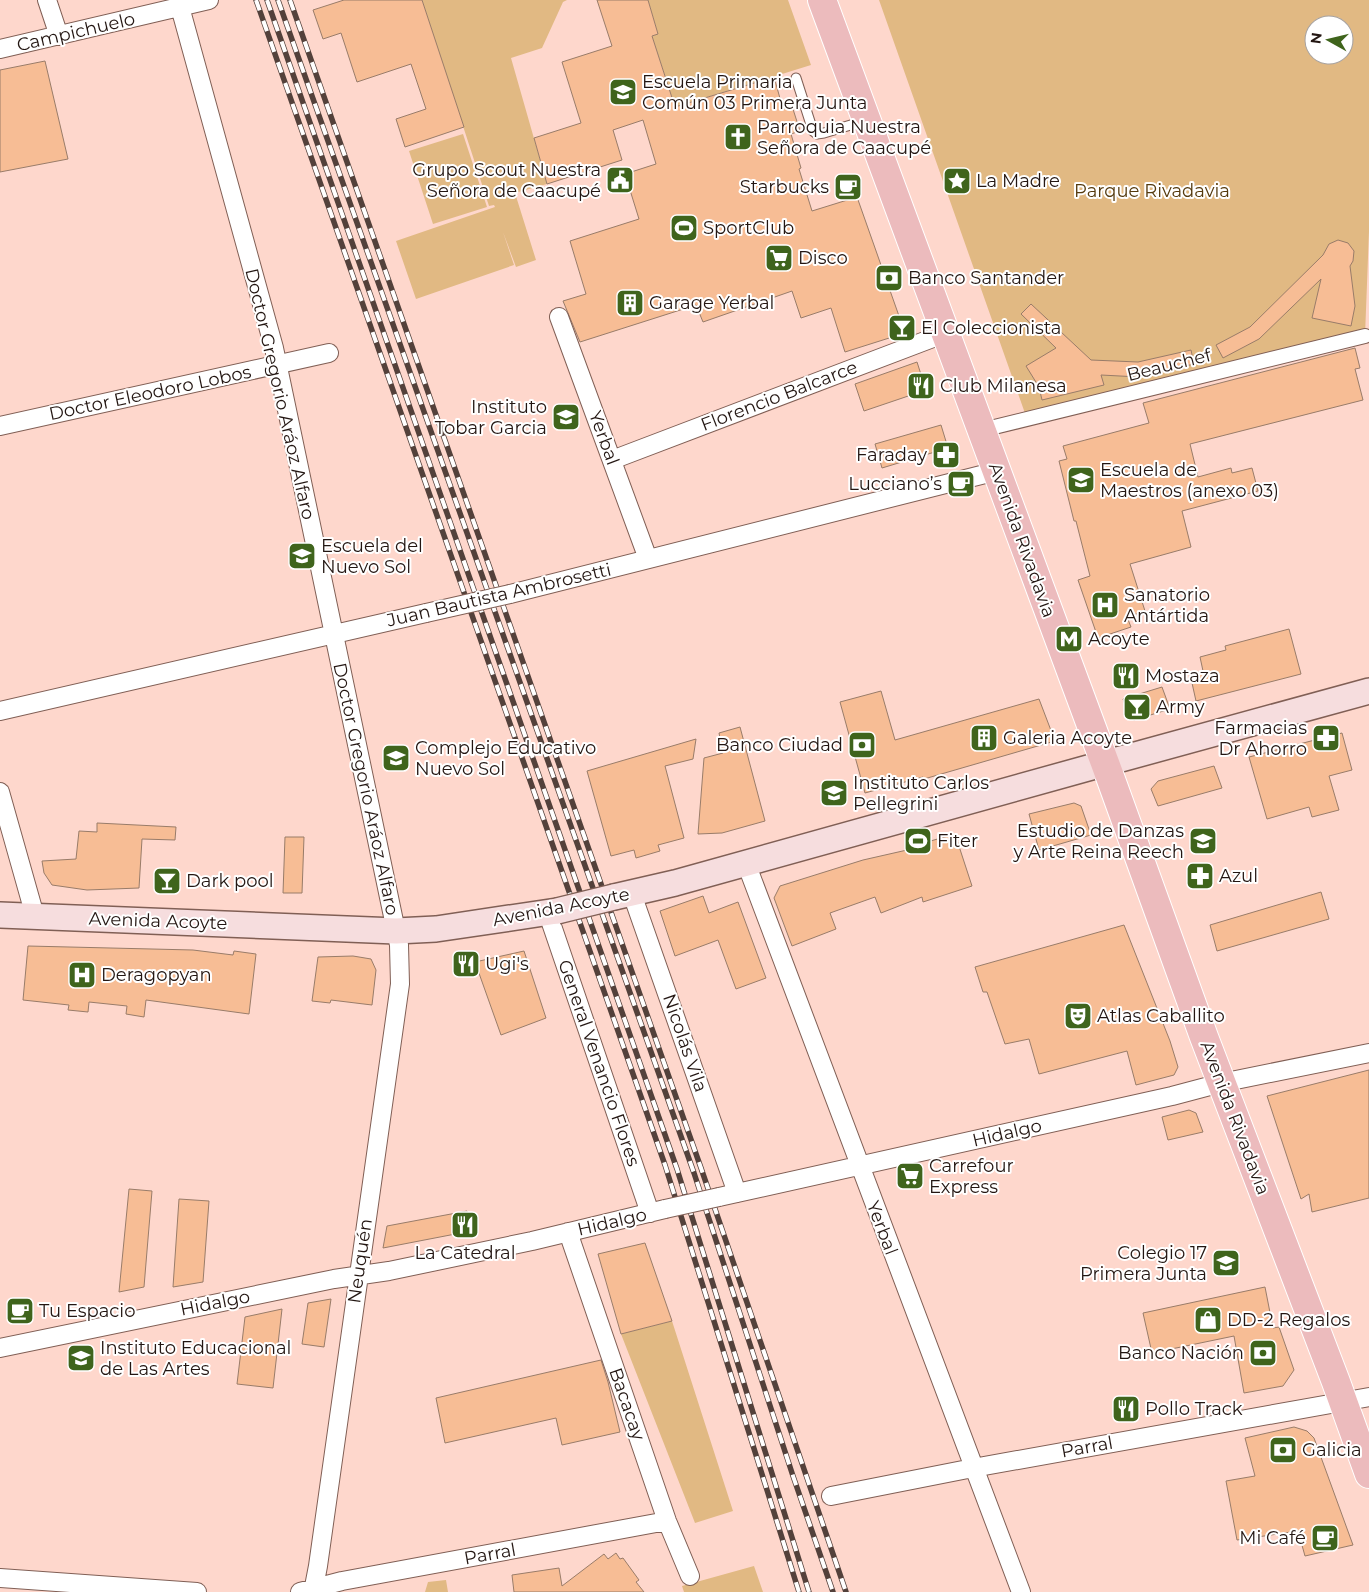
<svg xmlns="http://www.w3.org/2000/svg" width="1369" height="1592" font-family="Montserrat,sans-serif">
<style>
.green{fill:#e1b983;fill-rule:evenodd}
.building{fill:#f7bd95;stroke:#997c69}
.lines{fill:none;stroke-linecap:round;stroke-linejoin:round}
.service-casing{stroke:#805f55;stroke-width:11}
.pedestrian-casing{stroke:#805f55;stroke-width:16}
.minor-casing{stroke:#805f55;stroke-width:20}
.secondary-casing{stroke:#805f55;stroke-width:28}
.primary-casing{stroke:#fff;stroke-width:30}
.service{stroke:#fff;stroke-width:9}
.pedestrian{stroke:#fff;stroke-width:14}
.minor{stroke:#fff;stroke-width:18}
.secondary{stroke:#f6ddde;stroke-width:25}
.primary{stroke:#ecbbbd;stroke-width:28}
.rail-casing{stroke:#53413b;stroke-width:5.5}
.rail{stroke:#fff;stroke-width:4;stroke-dasharray:11;stroke-linecap:butt}
.minor-bridge-casing{stroke:#805f55;stroke-width:20;stroke-linecap:butt}
.secondary-bridge-casing{stroke:#805f55;stroke-width:28;stroke-linecap:butt}
.minor-bridge{stroke:#fff;stroke-width:18}
.secondary-bridge{stroke:#f6ddde;stroke-width:25}
.labels{text-anchor:middle;stroke-width:4;stroke-linejoin:round;paint-order:stroke}
.street-label{font-size:18px;fill:#231612;stroke:#fff}
.poi-label{font-size:18px;fill:#231612;stroke:#fff;text-anchor:start}
.park-label{font-size:18px;fill:#553a0e;stroke:#fff}
</style>
<rect width="100%" height="100%" fill="#fed7cc"/>
<path class="green" d="M 422,0 L 567,0 L 563,2 L 542,48 L 511,58 L 547,184 L 515,193 L 536,260 L 516,267 L 503,232 L 514,265 L 416,299 L 396,241 L 495,207 L 494,205 L 489,206 Z
M 648,0 L 788,0 L 811,65 L 675,107 L 652,36 L 658,34 Z
M 879,0 L 1369,0 L 1369,231 L 1365,336 L 1027,419 ZM 1314,25 L 1344,25 L 1344,55 L 1314,55 Z
M 463,134 L 487,207 L 433,224 L 409,151 Z
M 672,1321 L 733,1511 L 695,1523 L 621,1334 Z
M 754,1566 L 763,1592 L 684,1592 L 682,1586 Z
M 446,1580 L 448,1592 L 425,1592 L 428,1582 Z"/>
<path class="building" d="M 344,0 L 422,0 L 464,127 L 405,147 L 396,119 L 426,109 L 411,64 L 357,82 L 341,33 L 323,39 L 313,10 Z
M 597,0 L 648,0 L 658,34 L 652,36 L 675,107 L 774,77 L 783,109 L 792,106 L 800,131 L 791,134 L 801,168 L 799,169 L 812,211 L 857,197 L 905,333 L 845,352 L 831,308 L 801,318 L 792,291 L 703,322 L 696,305 L 580,342 L 563,301 L 586,294 L 570,241 L 639,219 L 625,174 L 656,164 L 643,120 L 613,130 L 622,160 L 547,184 L 534,138 L 581,123 L 562,62 L 612,46 Z
M 45,61 L 68,159 L 0,172 L 0,70 Z
M 1338,240 L 1348,243 L 1354,251 L 1353,261 L 1350,266 L 1355,306 L 1351,326 L 1312,318 L 1321,279 L 1259,339 L 1223,358 L 1216,345 L 1250,327 L 1323,255 L 1329,244 Z
M 1031,304 L 1091,360 L 1138,362 L 1191,350 L 1194,364 L 1139,377 L 1101,375 L 1104,385 L 1042,400 L 1039,387 L 1026,366 L 1056,348 L 1021,314 Z
M 1355,348 L 1360,368 L 1355,369 L 1363,400 L 1190,444 L 1198,477 L 1231,468 L 1232,473 L 1252,468 L 1258,491 L 1182,511 L 1191,547 L 1130,564 L 1145,611 L 1127,617 L 1131,627 L 1098,638 L 1078,580 L 1090,576 L 1076,521 L 1074,521 L 1059,461 L 1067,459 L 1063,446 L 1149,423 L 1143,403 Z
M 917,362 L 926,390 L 864,411 L 855,384 Z
M 941,425 L 948,448 L 882,468 L 875,444 Z
M 1289,629 L 1301,674 L 1196,701 L 1190,674 L 1203,671 L 1200,657 L 1226,650 L 1225,646 Z
M 1162,687 L 1170,709 L 1134,720 L 1129,717 L 1123,699 Z
M 881,691 L 895,740 L 1039,699 L 1055,741 L 924,779 L 923,777 L 865,793 L 840,702 Z
M 740,727 L 765,821 L 722,833 L 698,834 L 704,758 L 723,753 L 719,733 Z
M 1342,733 L 1352,770 L 1329,776 L 1339,810 L 1312,817 L 1309,807 L 1267,819 L 1249,757 Z
M 696,739 L 693,759 L 665,766 L 684,838 L 658,845 L 660,851 L 636,858 L 634,850 L 611,856 L 587,771 Z
M 1214,766 L 1222,788 L 1158,806 L 1151,789 L 1158,781 Z
M 1074,803 L 1081,806 L 1091,835 L 1039,850 L 1029,814 Z
M 97,823 L 176,827 L 175,840 L 142,839 L 139,888 L 87,890 L 52,885 L 44,873 L 42,861 L 76,859 L 79,831 L 97,832 Z
M 955,834 L 972,886 L 923,902 L 922,897 L 881,913 L 875,897 L 830,913 L 836,929 L 792,946 L 774,898 L 780,886 L 863,860 L 907,850 L 906,848 Z
M 285,837 L 304,837 L 302,893 L 283,893 Z
M 1321,892 L 1329,919 L 1217,951 L 1210,925 Z
M 703,896 L 709,913 L 738,902 L 766,978 L 736,989 L 718,940 L 675,956 L 660,911 Z
M 1124,925 L 1170,1041 L 1178,1067 L 1174,1075 L 1136,1085 L 1127,1051 L 1039,1074 L 1029,1039 L 1005,1044 L 987,992 L 983,992 L 975,967 Z
M 28,946 L 193,950 L 233,955 L 234,951 L 256,954 L 249,1014 L 146,1000 L 144,1017 L 126,1014 L 127,1006 L 89,1002 L 88,1012 L 68,1010 L 69,1005 L 23,1000 Z
M 524,951 L 546,1018 L 501,1035 L 475,962 Z
M 353,956 L 371,959 L 376,970 L 372,1005 L 331,1000 L 330,1003 L 312,1001 L 318,957 Z
M 1369,1070 L 1369,1198 L 1312,1212 L 1309,1194 L 1301,1199 L 1267,1096 Z
M 1189,1110 L 1196,1113 L 1203,1132 L 1168,1140 L 1162,1117 Z
M 129,1189 L 152,1191 L 144,1287 L 119,1292 Z
M 179,1199 L 209,1201 L 203,1282 L 173,1287 Z
M 467,1211 L 471,1231 L 383,1248 L 387,1226 Z
M 645,1243 L 672,1321 L 621,1334 L 598,1254 Z
M 1265,1287 L 1273,1328 L 1279,1327 L 1294,1370 L 1283,1386 L 1244,1393 L 1234,1336 L 1152,1353 L 1143,1313 Z
M 331,1299 L 324,1347 L 302,1344 L 308,1303 Z
M 282,1309 L 273,1388 L 237,1384 L 245,1317 Z
M 601,1360 L 608,1382 L 620,1432 L 562,1445 L 556,1418 L 445,1443 L 436,1398 Z
M 1294,1427 L 1307,1431 L 1314,1438 L 1353,1545 L 1305,1556 L 1298,1531 L 1237,1540 L 1226,1481 L 1255,1476 L 1245,1438 Z
M 616,1553 L 620,1559 L 623,1558 L 639,1580 L 636,1582 L 644,1592 L 514,1592 L 512,1575 L 559,1568 L 562,1586 L 604,1554 L 608,1559 Z"/>
<g class="lines">
<defs>
<path id="service" d="M 796,78 L 813,131 L 817,134 L 824,133 L 864,121"/>
<path id="pedestrian" d="M 982,430 L 1365,336"/>
<path id="minor" d="M 47,0 L 59,36
M 180,7 L 274,348 L 399,945 L 400,984 L 318,1566 L 313,1592
M 0,49 L 209,0
M 559,317 L 648,559
M 0,426 L 329,353
M 612,460 L 946,333
M 510,594 L 997,471
M 0,711 L 426,613
M 0,792 L 35,916
M 746,863 L 1021,1592
M 632,894 L 737,1193
M 548,914 L 650,1213
M 719,1197 L 1172,1096 L 1221,1083 L 1369,1053
M 568,1232 L 667,1521 L 690,1576
M 0,1348 L 334,1279 L 389,1271 L 532,1241 L 665,1209
M 831,1496 L 973,1468 L 1369,1397
M 0,1578 L 197,1592
M 300,1592 L 342,1581 L 667,1521"/>
<path id="secondary" d="M 614,897 L 675,883 L 1088,768 L 1369,691
M 0,915 L 396,931 L 436,929 L 557,911"/>
<path id="primary" d="M 822,0 L 1105,763 L 1204,1037 L 1336,1382 L 1369,1474"/>
</defs>
<use href="#service" class="service-casing"/>
<use href="#pedestrian" class="pedestrian-casing"/>
<use href="#minor" class="minor-casing"/>
<use href="#secondary" class="secondary-casing"/>
<use href="#primary" class="primary-casing"/>
<use href="#service" class="service"/>
<use href="#pedestrian" class="pedestrian"/>
<use href="#minor" class="minor"/>
<use href="#secondary" class="secondary"/>
<use href="#primary" class="primary"/>
<defs>
<path id="rail" d="M 256,0 L 665,1165 L 799,1592
M 267,0 L 677,1169 L 809,1592
M 278,0 L 694,1173 L 793,1476 L 833,1592
M 290,0 L 701,1168 L 846,1592"/>
</defs>
<use href="#rail" class="rail-casing"/>
<use href="#rail" class="rail"/>
<defs>
<path id="minor-bridge" d="M 426,613 L 510,594
M 665,1209 L 719,1197"/>
<path id="secondary-bridge" d="M 557,911 L 614,897"/>
</defs>
<use href="#minor-bridge" class="minor-bridge-casing"/>
<use href="#secondary-bridge" class="secondary-bridge-casing"/>
<use href="#minor-bridge" class="minor-bridge"/>
<use href="#secondary-bridge" class="secondary-bridge"/>
</g>
<defs>
<symbol id="school-square" viewBox="-11 -11 22 22"><rect x="-9" y="-9" width="18" height="18" rx="4" fill="#3f641c" stroke="#fff"/><path d="M0-5L7-2L0 1L-7-2ZM-4 1L0 2.5L4 1V4Q0 6-4 4Z" fill="#fff"/></symbol>
<symbol id="church-square" viewBox="-11 -11 22 22"><rect x="-9" y="-9" width="18" height="18" rx="4" fill="#3f641c" stroke="#fff"/><path d="M-1.2-6h2.4v3.5h3.3v2.4h-3.3V6h-2.4V-.1h-3.3v-2.4h3.3Z" fill="#fff"/></symbol>
<symbol id="civic-square" viewBox="-11 -11 22 22"><rect x="-9" y="-9" width="18" height="18" rx="4" fill="#3f641c" stroke="#fff"/><path d="M-.6-6.5H3V-4.5H.6V-3L4-1V1h2V6H-6V1h2V-1L-.6-3ZM-1.2 2.5V6h2.4V2.5Z" fill="#fff"/></symbol>
<symbol id="sight-square" viewBox="-11 -11 22 22"><rect x="-9" y="-9" width="18" height="18" rx="4" fill="#3f641c" stroke="#fff"/><path d="M0-6L1.8-2.2L6-1.7L2.9 1.2L3.7 5.4L0 3.3L-3.7 5.4L-2.9 1.2L-6-1.7L-1.8-2.2Z" fill="#fff"/></symbol>
<symbol id="cafe-square" viewBox="-11 -11 22 22"><rect x="-9" y="-9" width="18" height="18" rx="4" fill="#3f641c" stroke="#fff"/><path d="M-5.5-4.5H6V0H3Q3 3.5 0 3.5H-2.5Q-5.5 3.5-5.5 0ZM3-3.2v2h1.7v-2ZM-6 4.5H4V6H-6Z" fill="#fff"/></symbol>
<symbol id="stadium-square" viewBox="-11 -11 22 22"><rect x="-9" y="-9" width="18" height="18" rx="4" fill="#3f641c" stroke="#fff"/><path d="M0-5a6.5 5 0 1 0 0 10a6.5 5 0 1 0 0-10ZM-3.5-1.8h7v3.6h-7Z" fill="#fff"/></symbol>
<symbol id="supermarket-square" viewBox="-11 -11 22 22"><rect x="-9" y="-9" width="18" height="18" rx="4" fill="#3f641c" stroke="#fff"/><path d="M-6-5.5h2.5l.6 2H6L4.5 2H-2.5L-4.4-4H-6ZM-1.5 3.2a1.3 1.3 0 1 0 .1 0ZM3 3.2a1.3 1.3 0 1 0 .1 0Z" fill="#fff"/></symbol>
<symbol id="bank-square" viewBox="-11 -11 22 22"><rect x="-9" y="-9" width="18" height="18" rx="4" fill="#3f641c" stroke="#fff"/><path d="M-6-4H6V4H-6ZM0-2.3a2.3 2.3 0 1 0 0 4.6a2.3 2.3 0 1 0 0-4.6Z" fill="#fff"/></symbol>
<symbol id="building-square" viewBox="-11 -11 22 22"><rect x="-9" y="-9" width="18" height="18" rx="4" fill="#3f641c" stroke="#fff"/><path d="M-4-6H4V6H1V3H-1V6H-4ZM-2.5-4.3h1.7v1.8h-1.7ZM.8-4.3h1.7v1.8H.8ZM-2.5-1h1.7V.8h-1.7ZM.8-1h1.7V.8H.8Z" fill="#fff"/></symbol>
<symbol id="bar-square" viewBox="-11 -11 22 22"><rect x="-9" y="-9" width="18" height="18" rx="4" fill="#3f641c" stroke="#fff"/><path d="M-6-5H6L.8 .8V4.5H3.5V6h-7V4.5H-.8V.8Z" fill="#fff"/></symbol>
<symbol id="restaurant-square" viewBox="-11 -11 22 22"><rect x="-9" y="-9" width="18" height="18" rx="4" fill="#3f641c" stroke="#fff"/><path d="M-5-6h1v4h1v-4h1v4h1v-4h1v5L-1.5 .5V6h-2V.5L-5-1ZM5-6V6H3V1.5H1.5Q1.5-4 5-6Z" fill="#fff"/></symbol>
<symbol id="pharmacy-square" viewBox="-11 -11 22 22"><rect x="-9" y="-9" width="18" height="18" rx="4" fill="#3f641c" stroke="#fff"/><path d="M-2-6h4v4h4v4h-4v4h-4v-4h-4v-4h4Z" fill="#fff"/></symbol>
<symbol id="university-square" viewBox="-11 -11 22 22"><rect x="-9" y="-9" width="18" height="18" rx="4" fill="#3f641c" stroke="#fff"/><path d="M0-5L7-2L0 1L-7-2ZM-4 1L0 2.5L4 1V4Q0 6-4 4Z" fill="#fff"/></symbol>
<symbol id="hospital-square" viewBox="-11 -11 22 22"><rect x="-9" y="-9" width="18" height="18" rx="4" fill="#3f641c" stroke="#fff"/><path d="M-5-5h3v3.5h4V-5h3V5h-3V1.5h-4V5h-3Z" fill="#fff"/></symbol>
<symbol id="metro-square" viewBox="-11 -11 22 22"><rect x="-9" y="-9" width="18" height="18" rx="4" fill="#3f641c" stroke="#fff"/><path d="M-5.5 5V-5H-3L0 0L3-5H5.5V5H3V-.5L0 4L-3-.5V5Z" fill="#fff"/></symbol>
<symbol id="theatre-square" viewBox="-11 -11 22 22"><rect x="-9" y="-9" width="18" height="18" rx="4" fill="#3f641c" stroke="#fff"/><path d="M-5-5.5Q0-4 5-5.5V0Q5 5 0 6Q-5 5-5 0ZM-3.3-2.5H-1v1.5H-3.3ZM1-2.5H3.3v1.5H1ZM-2.8 1Q0 5.5 2.8 1Z" fill="#fff"/></symbol>
<symbol id="shop-square" viewBox="-11 -11 22 22"><rect x="-9" y="-9" width="18" height="18" rx="4" fill="#3f641c" stroke="#fff"/><path d="M-5-2.5h2.3a2.7 3.5 0 0 1 5.4 0H5L5.5 6h-11ZM-1.5-2.5h3a1.5 2.3 0 0 0-3 0Z" fill="#fff"/></symbol>
</defs>
<g fill-rule="evenodd">
<use href="#school-square" x="607" y="76" width="32" height="32"/>
<use href="#church-square" x="722" y="121" width="32" height="32"/>
<use href="#civic-square" x="604" y="164" width="32" height="32"/>
<use href="#sight-square" x="941" y="165" width="32" height="32"/>
<use href="#cafe-square" x="832" y="171" width="32" height="32"/>
<use href="#stadium-square" x="668" y="212" width="32" height="32"/>
<use href="#supermarket-square" x="763" y="242" width="32" height="32"/>
<use href="#bank-square" x="873" y="262" width="32" height="32"/>
<use href="#building-square" x="614" y="287" width="32" height="32"/>
<use href="#bar-square" x="886" y="312" width="32" height="32"/>
<use href="#restaurant-square" x="905" y="370" width="32" height="32"/>
<use href="#school-square" x="550" y="401" width="32" height="32"/>
<use href="#pharmacy-square" x="930" y="439" width="32" height="32"/>
<use href="#university-square" x="1065" y="464" width="32" height="32"/>
<use href="#cafe-square" x="945" y="468" width="32" height="32"/>
<use href="#school-square" x="286" y="540" width="32" height="32"/>
<use href="#hospital-square" x="1089" y="589" width="32" height="32"/>
<use href="#metro-square" x="1053" y="623" width="32" height="32"/>
<use href="#restaurant-square" x="1110" y="660" width="32" height="32"/>
<use href="#bar-square" x="1121" y="691" width="32" height="32"/>
<use href="#building-square" x="968" y="722" width="32" height="32"/>
<use href="#pharmacy-square" x="1310" y="722" width="32" height="32"/>
<use href="#bank-square" x="846" y="729" width="32" height="32"/>
<use href="#school-square" x="380" y="742" width="32" height="32"/>
<use href="#school-square" x="818" y="777" width="32" height="32"/>
<use href="#stadium-square" x="902" y="825" width="32" height="32"/>
<use href="#university-square" x="1187" y="825" width="32" height="32"/>
<use href="#pharmacy-square" x="1184" y="860" width="32" height="32"/>
<use href="#bar-square" x="151" y="865" width="32" height="32"/>
<use href="#restaurant-square" x="450" y="948" width="32" height="32"/>
<use href="#hospital-square" x="66" y="959" width="32" height="32"/>
<use href="#theatre-square" x="1062" y="1000" width="32" height="32"/>
<use href="#supermarket-square" x="894" y="1160" width="32" height="32"/>
<use href="#restaurant-square" x="449" y="1209" width="32" height="32"/>
<use href="#school-square" x="1210" y="1247" width="32" height="32"/>
<use href="#cafe-square" x="4" y="1295" width="32" height="32"/>
<use href="#shop-square" x="1192" y="1304" width="32" height="32"/>
<use href="#bank-square" x="1247" y="1337" width="32" height="32"/>
<use href="#school-square" x="65" y="1342" width="32" height="32"/>
<use href="#restaurant-square" x="1110" y="1393" width="32" height="32"/>
<use href="#bank-square" x="1267" y="1434" width="32" height="32"/>
<use href="#cafe-square" x="1309" y="1522" width="32" height="32"/>
</g>
<g class="labels">
<g class="street-label">
<text transform="translate(76 32) rotate(-13)" y="6">Campichuelo</text>
<text transform="translate(1169 365) rotate(-14)" y="6">Beauchef</text>
<text transform="translate(150 393) rotate(-12)" y="6">Doctor Eleodoro Lobos</text>
<text transform="translate(280 394) rotate(77)" y="6">Doctor Gregorio Aráoz Alfaro</text>
<text transform="translate(779 396) rotate(-21)" y="6">Florencio Balcarce</text>
<text transform="translate(604 438) rotate(70)" y="6">Yerbal</text>
<text transform="translate(1022 540) rotate(70)" y="6">Avenida Rivadavia</text>
<text transform="translate(499 595) rotate(-13)" y="6">Juan Bautista Ambrosetti</text>
<text transform="translate(366 789) rotate(78)" y="6">Doctor Gregorio Aráoz Alfaro</text>
<text transform="translate(561 907) rotate(-11)" y="6">Avenida Acoyte</text>
<text transform="translate(158 921) rotate(2)" y="6">Avenida Acoyte</text>
<text transform="translate(685 1043) rotate(71)" y="6">Nicolás Vila</text>
<text transform="translate(599 1063) rotate(71)" y="6">General Venancio Flores</text>
<text transform="translate(1235 1118) rotate(69)" y="6">Avenida Rivadavia</text>
<text transform="translate(1007 1133) rotate(-13)" y="6">Hidalgo</text>
<text transform="translate(612 1222) rotate(-13)" y="6">Hidalgo</text>
<text transform="translate(882 1228) rotate(69)" y="6">Yerbal</text>
<text transform="translate(360 1261) rotate(-82)" y="6">Neuquén</text>
<text transform="translate(215 1303) rotate(-11)" y="6">Hidalgo</text>
<text transform="translate(627 1404) rotate(71)" y="6">Bacacay</text>
<text transform="translate(1087 1447) rotate(-10)" y="6">Parral</text>
<text transform="translate(490 1554) rotate(-10)" y="6">Parral</text>
</g>
<g class="poi-label">
<text x="642" y="88">Escuela Primaria<tspan x="642" dy="21">Común 03 Primera Junta</tspan></text>
<text x="757" y="133">Parroquia Nuestra<tspan x="757" dy="21">Señora de Caacupé</tspan></text>
<text x="601" y="176" text-anchor="end">Grupo Scout Nuestra<tspan x="601" dy="21">Señora de Caacupé</tspan></text>
<text x="976" y="187">La Madre</text>
<text x="829" y="193" text-anchor="end">Starbucks</text>
<text x="703" y="234">SportClub</text>
<text x="798" y="264">Disco</text>
<text x="908" y="284">Banco Santander</text>
<text x="649" y="309">Garage Yerbal</text>
<text x="921" y="334">El Coleccionista</text>
<text x="940" y="392">Club Milanesa</text>
<text x="547" y="413" text-anchor="end">Instituto<tspan x="547" dy="21">Tobar Garcia</tspan></text>
<text x="927" y="461" text-anchor="end">Faraday</text>
<text x="1100" y="476">Escuela de<tspan x="1100" dy="21">Maestros (anexo 03)</tspan></text>
<text x="942" y="490" text-anchor="end">Lucciano’s</text>
<text x="321" y="552">Escuela del<tspan x="321" dy="21">Nuevo Sol</tspan></text>
<text x="1124" y="601">Sanatorio<tspan x="1124" dy="21">Antártida</tspan></text>
<text x="1088" y="645">Acoyte</text>
<text x="1145" y="682">Mostaza</text>
<text x="1156" y="713">Army</text>
<text x="1307" y="734" text-anchor="end">Farmacias<tspan x="1307" dy="21">Dr Ahorro</tspan></text>
<text x="1003" y="744">Galeria Acoyte</text>
<text x="843" y="751" text-anchor="end">Banco Ciudad</text>
<text x="415" y="754">Complejo Educativo<tspan x="415" dy="21">Nuevo Sol</tspan></text>
<text x="853" y="789">Instituto Carlos<tspan x="853" dy="21">Pellegrini</tspan></text>
<text x="1184" y="837" text-anchor="end">Estudio de Danzas<tspan x="1184" dy="21">y Arte Reina Reech</tspan></text>
<text x="937" y="847">Fiter</text>
<text x="1219" y="882">Azul</text>
<text x="186" y="887">Dark pool</text>
<text x="485" y="970">Ugi's</text>
<text x="101" y="981">Deragopyan</text>
<text x="1097" y="1022">Atlas Caballito</text>
<text x="929" y="1172">Carrefour<tspan x="929" dy="21">Express</tspan></text>
<text x="465" y="1259" text-anchor="middle">La Catedral</text>
<text x="1207" y="1259" text-anchor="end">Colegio 17<tspan x="1207" dy="21">Primera Junta</tspan></text>
<text x="39" y="1317">Tu Espacio</text>
<text x="1227" y="1326">DD-2 Regalos</text>
<text x="100" y="1354">Instituto Educacional<tspan x="100" dy="21">de Las Artes</tspan></text>
<text x="1244" y="1359" text-anchor="end">Banco Nación</text>
<text x="1145" y="1415">Pollo Track</text>
<text x="1302" y="1456">Galicia</text>
<text x="1306" y="1544" text-anchor="end">Mi Café</text>
</g>
<g class="park-label">
<text x="1152" y="197">Parque Rivadavia</text>
</g>
</g>
<g transform="translate(1329 40) rotate(278)"><circle r="24" fill="#ffffff" stroke="#a7a2a0"/>
<path d="M0-4L9 19L0 12L-9 19Z" fill="#3f641c"/>
<text y="-8" font-size="14" font-weight="bold" text-anchor="middle" fill="#231612">N</text>
</g>
</svg>
